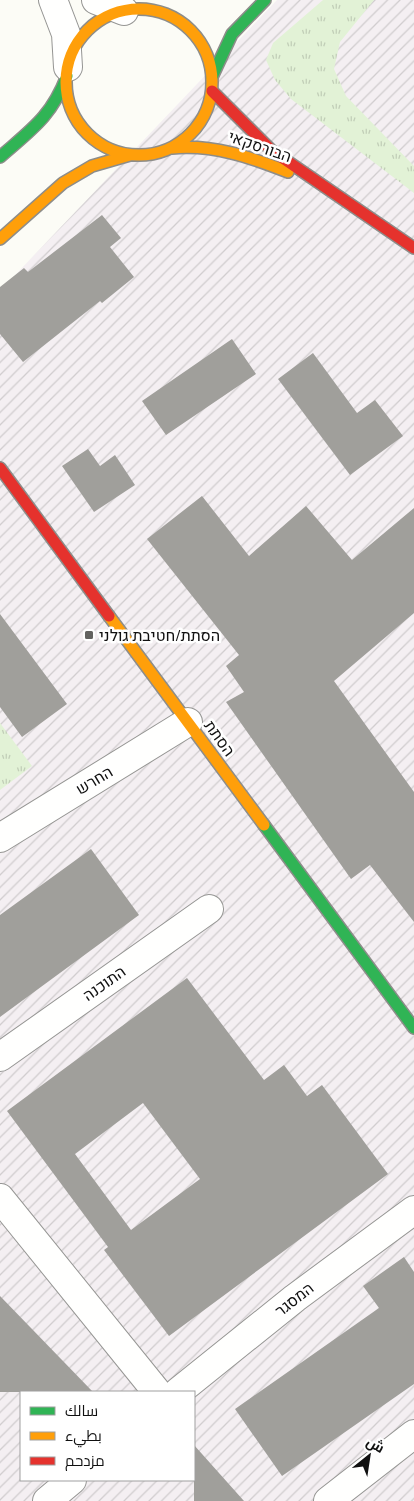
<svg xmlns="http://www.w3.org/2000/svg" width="414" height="1501" font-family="'Zilla Slab',Cairo,Heebo,serif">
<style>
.industrial{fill:url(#industrial-furrows);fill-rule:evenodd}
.grass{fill:url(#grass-tufts)}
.building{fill:#a09f9b;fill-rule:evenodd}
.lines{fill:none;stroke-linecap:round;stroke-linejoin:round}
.street-casing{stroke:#969694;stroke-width:30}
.fast-casing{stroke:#8d8d8a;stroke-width:14}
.slow-casing{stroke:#8d8d8a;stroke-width:14}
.jam-casing{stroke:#8d8d8a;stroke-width:14}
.street{stroke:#fffffe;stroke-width:28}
.fast{stroke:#30b455;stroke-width:11}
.slow{stroke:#ff9f0a;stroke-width:11}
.jam{stroke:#e5322d;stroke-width:11}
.poi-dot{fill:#636360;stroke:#fff;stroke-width:2}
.labels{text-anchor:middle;stroke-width:5;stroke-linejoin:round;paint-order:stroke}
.street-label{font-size:16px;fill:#101010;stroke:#fff}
.poi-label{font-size:16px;fill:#101010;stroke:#fff;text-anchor:start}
</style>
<defs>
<pattern id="industrial-furrows" width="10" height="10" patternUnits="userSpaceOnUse" patternTransform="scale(1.25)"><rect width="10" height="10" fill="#f4eff2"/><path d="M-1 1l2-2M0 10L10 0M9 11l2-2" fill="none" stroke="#d0ccce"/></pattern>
<pattern id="grass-tufts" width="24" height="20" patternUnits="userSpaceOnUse" patternTransform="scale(1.25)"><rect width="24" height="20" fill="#e2f2d6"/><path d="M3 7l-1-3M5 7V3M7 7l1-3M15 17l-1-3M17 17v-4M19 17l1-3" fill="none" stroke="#c1ceb7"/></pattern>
</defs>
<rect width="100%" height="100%" fill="#fcfcf6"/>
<path class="industrial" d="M 277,0 L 414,0 L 414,1501 L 0,1501 L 0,291 ZM 21,1392 L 194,1392 L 194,1480 L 21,1480 Z"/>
<path class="grass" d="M 323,0 L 374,0 L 340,42 L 334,69 L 346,96 L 414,166 L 414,193 L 291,99 L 275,80 L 266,60 L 273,43 Z
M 0,723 L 32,766 L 0,790 Z"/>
<path class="building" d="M 102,215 L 121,238 L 110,247 L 134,277 L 102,303 L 100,301 L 23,362 L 0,334 L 0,287 L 24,268 L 28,272 Z
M 232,339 L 256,374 L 166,435 L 142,401 Z
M 313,353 L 357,413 L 375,400 L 403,436 L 350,475 L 278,379 Z
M 88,449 L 100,466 L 115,455 L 135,485 L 94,512 L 62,466 Z
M 202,496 L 249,556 L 306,506 L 352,560 L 414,508 L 414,613 L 334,681 L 414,792 L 414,922 L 370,865 L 351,879 L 226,702 L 244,692 L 226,666 L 239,655 L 147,539 Z
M 0,614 L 67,704 L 22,737 L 0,707 Z
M 91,849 L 139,915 L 0,1017 L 0,915 Z
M 187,978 L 264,1080 L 284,1065 L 307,1096 L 322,1085 L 388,1174 L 169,1336 L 104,1250 L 108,1247 L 7,1111 ZM 143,1103 L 200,1179 L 131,1230 L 75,1154 Z
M 404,1257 L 414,1272 L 414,1384 L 282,1476 L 235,1409 L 379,1308 L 363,1286 Z
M 0,1296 L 93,1392 L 0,1392 Z
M 194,1445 L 244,1501 L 194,1501 Z"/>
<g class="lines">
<defs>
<path id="street" d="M 53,0 L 66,34 L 68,67
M 96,0 L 124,11
M 0,838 L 188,722
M 0,1057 L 209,909
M 0,1198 L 157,1392
M 178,1392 L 295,1298 L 414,1210
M 47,1501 L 72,1480
M 328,1501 L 414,1434"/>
<path id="fast" d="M 212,77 L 232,34 L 265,0
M 0,157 C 32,129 51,117 67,76
M 264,825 L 414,1028"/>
<path id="slow" d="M66 82a73 73 0 1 1 146 0a73 73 0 1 1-146 0Z
M 172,148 C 213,144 250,157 288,172
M 0,239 L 63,183 L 92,166 L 130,155
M 109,616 L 264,825"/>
<path id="jam" d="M 212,91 L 271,150 L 414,248
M 0,468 L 109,616"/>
</defs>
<use href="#street" class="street-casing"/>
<use href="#fast" class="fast-casing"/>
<use href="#slow" class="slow-casing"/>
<use href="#jam" class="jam-casing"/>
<use href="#street" class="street"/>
<use href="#fast" class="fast"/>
<use href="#slow" class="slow"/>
<use href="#jam" class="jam"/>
</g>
<rect class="poi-dot" x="84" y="630" width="10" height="10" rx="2.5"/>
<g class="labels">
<g class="street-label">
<text transform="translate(260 146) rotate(19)" y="6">הבורסקאי</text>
<text transform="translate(220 738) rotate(54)" y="6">הסתת</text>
<text transform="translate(94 780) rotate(-31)" y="6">החרש</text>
<text transform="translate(104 983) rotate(-35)" y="6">התוכנה</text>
<text transform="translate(294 1299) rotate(-38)" y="6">המסגר</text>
</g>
<g class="poi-label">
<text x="99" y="641">הסתת/חטיבת גולני</text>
</g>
</g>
<rect x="20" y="1391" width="175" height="90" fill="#ffffff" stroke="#9f9f9f"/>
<rect x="30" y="1407" width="25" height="8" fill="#30b455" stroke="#9f9f9f"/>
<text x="65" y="1416" font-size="15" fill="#101010">سالك</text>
<rect x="30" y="1432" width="25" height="8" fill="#ff9f0a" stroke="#9f9f9f"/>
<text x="65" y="1441" font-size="15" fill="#101010">بطيء</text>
<rect x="30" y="1457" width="25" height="8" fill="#e5322d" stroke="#9f9f9f"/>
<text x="65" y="1466" font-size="15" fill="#101010">مزدحم</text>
<g transform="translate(369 1456) rotate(30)" stroke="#ffffff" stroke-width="4" paint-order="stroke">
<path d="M0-4L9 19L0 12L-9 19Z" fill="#101010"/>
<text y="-8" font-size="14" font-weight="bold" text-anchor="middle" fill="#101010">ش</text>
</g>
</svg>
